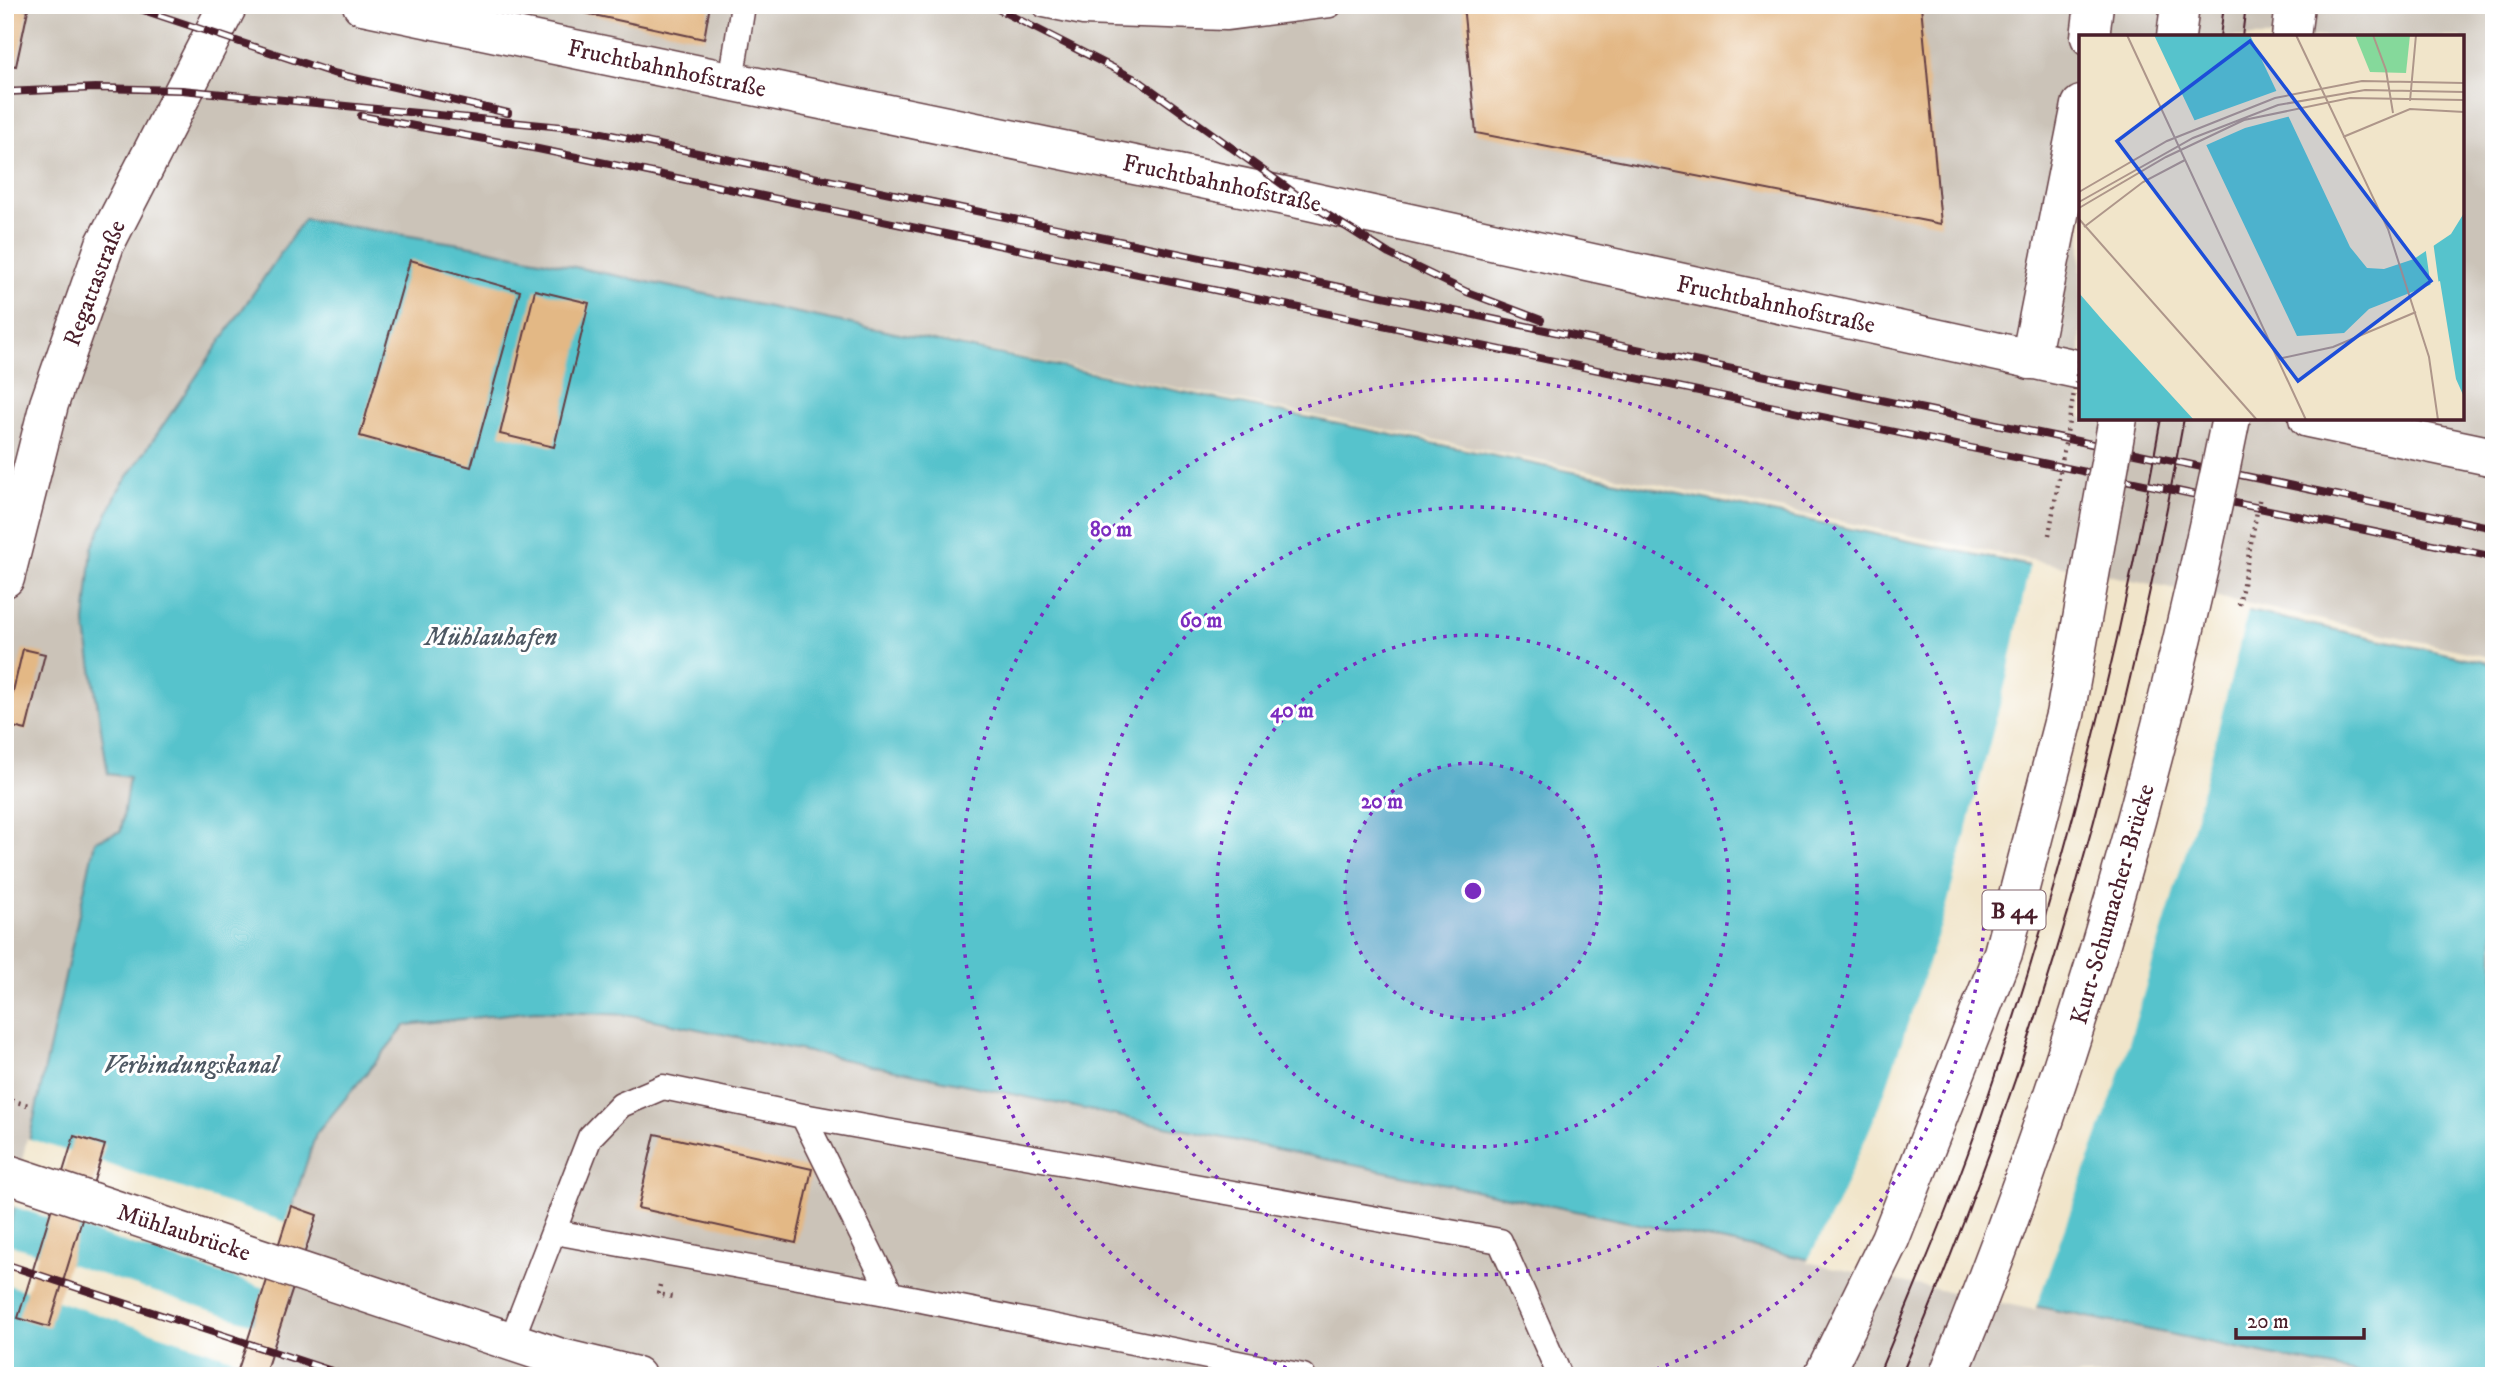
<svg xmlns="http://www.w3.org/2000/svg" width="2499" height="1381" font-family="'IM FELL DW Pica',serif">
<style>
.industrial{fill:#cbc3b8;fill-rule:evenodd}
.water{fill:#56c3cc;stroke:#50717c;stroke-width:2}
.pier{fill:#f1e5ca}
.building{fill:#e3b885}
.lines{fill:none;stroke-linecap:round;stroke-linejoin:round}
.lane-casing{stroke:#633d43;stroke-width:27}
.street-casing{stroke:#633d43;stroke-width:41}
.highway-casing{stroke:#633d43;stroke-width:41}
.path{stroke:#633d43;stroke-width:4.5;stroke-dasharray:2 5;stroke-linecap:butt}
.lane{stroke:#fff;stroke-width:24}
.street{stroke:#fff;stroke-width:38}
.highway{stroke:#fff;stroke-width:38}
.tram{stroke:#4a1f2b;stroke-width:2}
.rail-casing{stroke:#4a1f2b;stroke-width:8}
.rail{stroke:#fff;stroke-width:5;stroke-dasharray:16;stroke-linecap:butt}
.highway-bridge-casing{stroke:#633d43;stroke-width:41;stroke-linecap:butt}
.path-bridge{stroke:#633d43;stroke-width:4.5;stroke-dasharray:2 5;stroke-linecap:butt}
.highway-bridge{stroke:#fff;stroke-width:38}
.ring{fill:none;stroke:#7b2cbf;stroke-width:3.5;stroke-dasharray:3.5 7}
.labels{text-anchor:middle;stroke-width:6;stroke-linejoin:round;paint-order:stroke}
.shield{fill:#fff;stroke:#80626b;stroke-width:2}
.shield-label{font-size:23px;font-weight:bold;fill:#4a1f2b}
.street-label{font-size:24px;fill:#4a1f2b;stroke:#fff}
.water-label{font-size:26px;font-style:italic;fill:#4e5863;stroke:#fff}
.inset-road{fill:none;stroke:#ae968a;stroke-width:2}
.view{fill:#1d4ed8;fill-opacity:0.15;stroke:#1d4ed8;stroke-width:3.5}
.inset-edge{fill:none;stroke:#4a1f2b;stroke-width:3.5}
.centre{fill:#7b2cbf;stroke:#fff;stroke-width:3.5}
.ring-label{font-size:21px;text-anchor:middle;font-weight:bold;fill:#7b2cbf;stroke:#fff;stroke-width:6;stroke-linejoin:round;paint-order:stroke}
</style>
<rect width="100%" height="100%" fill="#fff"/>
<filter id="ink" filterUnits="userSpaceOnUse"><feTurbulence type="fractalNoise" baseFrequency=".0143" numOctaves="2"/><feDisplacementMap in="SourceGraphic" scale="14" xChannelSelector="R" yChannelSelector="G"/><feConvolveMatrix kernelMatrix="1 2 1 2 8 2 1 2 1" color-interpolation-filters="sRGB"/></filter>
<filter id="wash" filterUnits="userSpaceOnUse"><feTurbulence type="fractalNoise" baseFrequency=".00686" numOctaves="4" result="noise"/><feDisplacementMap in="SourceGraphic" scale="28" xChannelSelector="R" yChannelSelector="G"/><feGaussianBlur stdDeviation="1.57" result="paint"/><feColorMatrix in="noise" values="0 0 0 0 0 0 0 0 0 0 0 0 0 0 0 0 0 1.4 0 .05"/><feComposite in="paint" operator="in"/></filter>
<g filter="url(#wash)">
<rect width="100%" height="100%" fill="#f1e5ca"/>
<path class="industrial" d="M 5,5 L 2494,5 L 2494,658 L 2236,601 L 472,246 L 304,219 L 118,491 L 92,548 L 85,623 L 108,774 L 129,776 L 121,831 L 95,841 L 11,1225 L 5,1224 ZM 2081,37 L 2462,37 L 2462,418 L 2081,418 Z
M 535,1011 L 630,1015 L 2372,1376 L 236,1376 L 316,1134 L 406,1025 Z"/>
<path class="water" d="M 304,219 L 472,246 L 2235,608 L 2494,664 L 2494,1376 L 2372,1376 L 630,1015 L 535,1011 L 406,1025 L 316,1134 L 236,1376 L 5,1376 L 5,1250 L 95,841 L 121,831 L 129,777 L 108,774 L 85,623 L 92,548 L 118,491 Z"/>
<path class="pier" d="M 2030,562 L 2249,607 L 2193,827 L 2120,1073 L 2035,1310 L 1807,1262 L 1837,1204 L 1881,1103 L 1945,913 L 2007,678 Z
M 27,1138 L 289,1223 L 268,1289 L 12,1206 Z
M 5,1243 L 256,1325 L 244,1362 L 5,1284 Z"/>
<g id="blocks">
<path class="building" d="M 6,5 L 28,10 L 16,66 L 5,64 Z
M 548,5 L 710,5 L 704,39 Z
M 1463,5 L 1921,5 L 1941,224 L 1476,133 Z
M 410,260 L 520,291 L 471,467 L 360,436 Z
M 535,290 L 589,303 L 554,447 L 500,434 Z
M 23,649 L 45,654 L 26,730 L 5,725 Z
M 655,1134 L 812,1169 L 796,1243 L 638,1208 Z
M 74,1136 L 105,1145 L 49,1327 L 18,1318 Z
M 291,1206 L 317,1215 L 264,1376 L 236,1376 Z"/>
</g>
</g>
<g filter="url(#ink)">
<use href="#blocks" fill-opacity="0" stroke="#633d43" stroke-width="2"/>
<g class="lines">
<defs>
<path id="lane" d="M 1044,5 L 1083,13 L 1226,18 L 1330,5
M 731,82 L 743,5
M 803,1116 L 891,1294 L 1303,1376
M 555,1232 L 891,1294
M 511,1341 L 590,1137 L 621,1105 L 663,1087 L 803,1116 L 1500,1241 L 1560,1376"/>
<path id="street" d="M 362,5 L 1304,200 L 2081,370
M 2090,37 L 2094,5
M 2030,360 L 2081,105
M 2308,418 L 2494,457
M 5,578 L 49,404 L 105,244 L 228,5
M 5,1173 L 561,1358 L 636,1376"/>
<path id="highway" d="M 2176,37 L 2180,5
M 2291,37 L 2295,5"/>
</defs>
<use href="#lane" class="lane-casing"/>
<use href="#street" class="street-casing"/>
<use href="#highway" class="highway-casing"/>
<path class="path" d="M 5,1099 L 32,1106
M 660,1285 L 658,1294 L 673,1297"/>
<use href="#lane" class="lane"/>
<use href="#street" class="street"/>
<use href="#highway" class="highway"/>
<path class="tram" d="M 2220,37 L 2224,5
M 2242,37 L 2246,5
M 1878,1376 C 1915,1286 1954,1197 1985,1105 C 2062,881 2120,652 2161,418
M 1901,1376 C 2034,1069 2125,747 2184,418"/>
<defs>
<path id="rail" d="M 128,5 L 333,73 L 508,113
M 990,5 L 1139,81 L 1304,200 L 1389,254 L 1467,292 L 1541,320
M 5,92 L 95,88 L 182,90 L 583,129 L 2494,528
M 361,116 L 538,149 L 2494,557
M 5,1264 L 347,1376"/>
</defs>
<use href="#rail" class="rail-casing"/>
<use href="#rail" class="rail"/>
<defs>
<path id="highway-bridge" d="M 1823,1376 L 1890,1239 L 2003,953 L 2065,715 L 2118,418
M 1948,1376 C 2076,1067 2165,745 2231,418"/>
</defs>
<use href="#highway-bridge" class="highway-bridge-casing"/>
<path class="path-bridge" d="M 2049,535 L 2081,353
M 2239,605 L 2260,496"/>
<use href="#highway-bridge" class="highway-bridge"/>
</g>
</g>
<circle cx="1473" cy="891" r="128" fill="#7b2cbf" fill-opacity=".12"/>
<g class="ring">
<circle cx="1473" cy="891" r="128"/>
<circle cx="1473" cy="891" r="256"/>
<circle cx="1473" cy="891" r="384"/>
<path d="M1306 1375A512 512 0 1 1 1640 1375"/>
</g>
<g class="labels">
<rect class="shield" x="1982.5" y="890.5" width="63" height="39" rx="5"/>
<g class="shield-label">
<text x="2014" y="918">B 44</text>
</g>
<g class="street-label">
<text transform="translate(667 68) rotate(12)" y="8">Fruchtbahnhofstraße</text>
<text transform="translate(1222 183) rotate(12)" y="8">Fruchtbahnhofstraße</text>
<text transform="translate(94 283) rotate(-69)" y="8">Regattastraße</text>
<text transform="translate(1776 304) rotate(12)" y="8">Fruchtbahnhofstraße</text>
<text transform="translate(2112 904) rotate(-74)" y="8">Kurt-Schumacher-Brücke</text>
<text transform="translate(184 1232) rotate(18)" y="8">Mühlaubrücke</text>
</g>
<g class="water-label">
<text x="491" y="645">Mühlauhafen</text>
<text x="191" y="1073">Verbindungskanal</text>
</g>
</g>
<g transform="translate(2079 35)">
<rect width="385" height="385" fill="#f1e5ca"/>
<path d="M 276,0 L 331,0 L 327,38 L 291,37 Z" fill="#85d99b"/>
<path d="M 75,0 L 171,0 L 271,212 L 288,233 L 305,234 L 335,224 L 372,199 L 385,178 L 385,362 L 377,344 L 361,246 L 290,274 L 265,298 L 218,301 ZM 0,258 L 26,288 L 115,385 L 0,385 Z" fill="#56c3cc"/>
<path d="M 200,55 L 212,81 L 166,93 L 123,112 L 111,87 ZM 354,206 L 360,250 L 352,253 L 346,210 Z" fill="#f1e5ca"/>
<path class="inset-road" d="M 48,0 L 227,385M 217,0 L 309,194 L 350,322 L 359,385M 294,0 L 307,35 L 314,78M 331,66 L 337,0M 264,102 L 331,74 L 385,77M 0,157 L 88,106 L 196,63 L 283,46 L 385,48M 0,167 L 114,103 L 199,70 L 286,55 L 385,57M 0,173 L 87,122 L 165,85 L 271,63 L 385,65M 0,184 L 178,385M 5,192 L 64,147 L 106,125M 199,324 L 254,312 L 337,277"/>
<path class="view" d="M 171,6 L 352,246 L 219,346 L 38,106 Z"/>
<rect width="385" height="385" class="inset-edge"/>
</g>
<circle cx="1473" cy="891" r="10" class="centre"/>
<g class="ring-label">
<text x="1111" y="536">80 m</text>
<text x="1201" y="627">60 m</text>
<text x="1292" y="717">40 m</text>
<text x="1382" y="808">20 m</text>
</g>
<rect width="2499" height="1381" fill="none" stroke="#fff" stroke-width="28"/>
<path d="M2236 1328v10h128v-10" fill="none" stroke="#4a1f2b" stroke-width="3.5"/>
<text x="2247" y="1328" font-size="21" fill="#4a1f2b" stroke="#ffffff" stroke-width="5" paint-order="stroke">20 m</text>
</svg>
